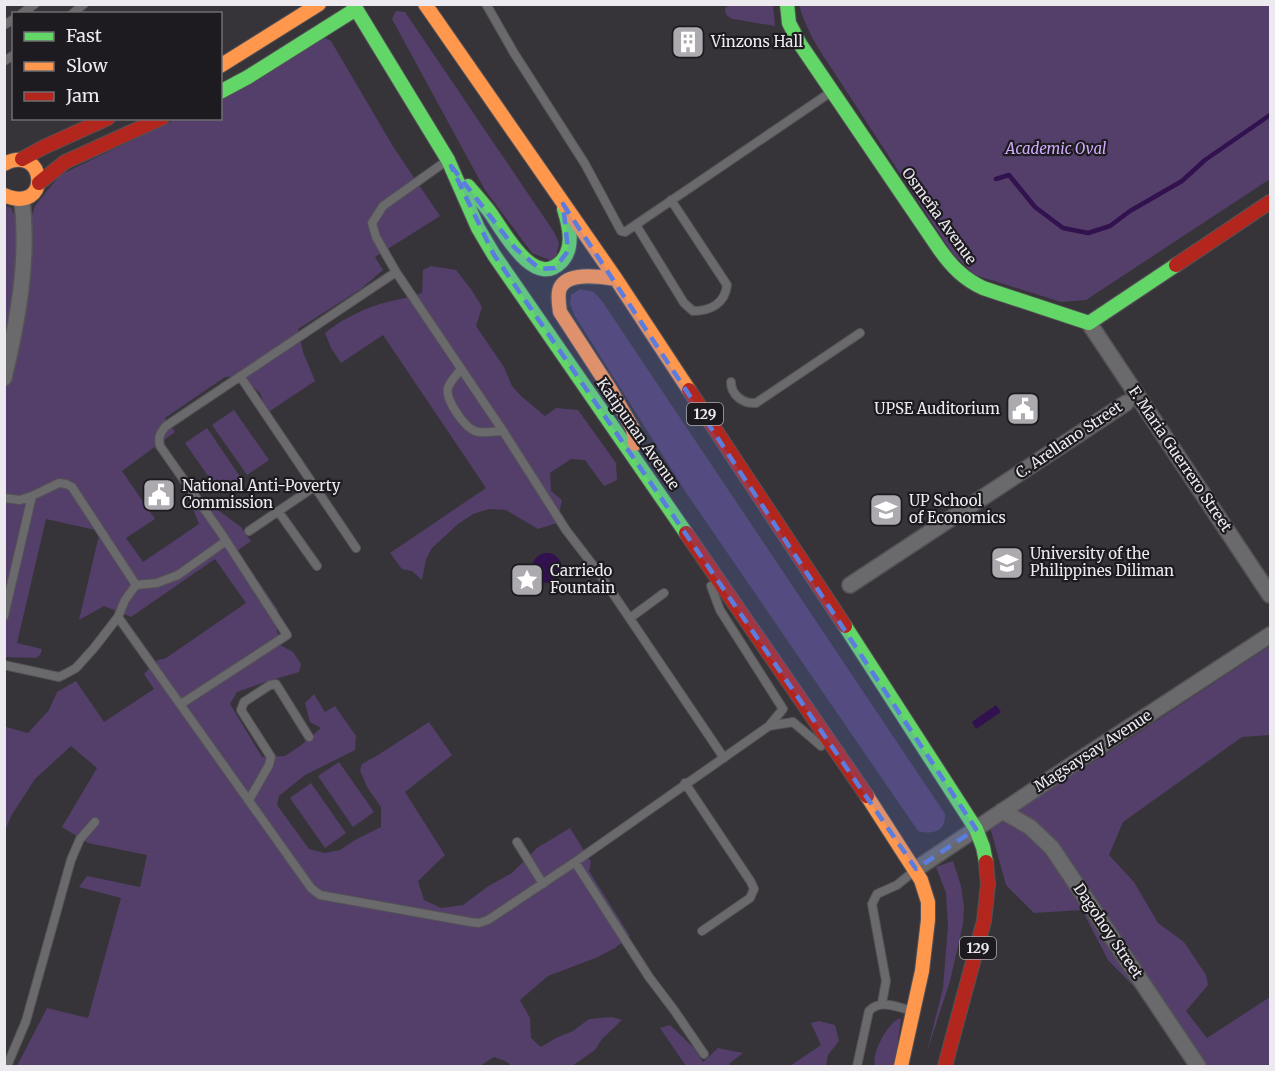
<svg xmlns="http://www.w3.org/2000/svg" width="1275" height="1071" font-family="Merriweather,serif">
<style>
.green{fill:#533f6a}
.water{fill:#32114f}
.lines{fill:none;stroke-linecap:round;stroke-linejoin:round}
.stream{stroke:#32114f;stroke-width:4.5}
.lane-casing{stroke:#545256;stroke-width:10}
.street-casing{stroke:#545256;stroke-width:18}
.fast-casing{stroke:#545256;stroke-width:16}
.slow-casing{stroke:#545256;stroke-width:16}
.jam-casing{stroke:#545256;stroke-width:16}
.lane{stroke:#6a696b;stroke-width:8}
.street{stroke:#6a696b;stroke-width:15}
.fast{stroke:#63d668;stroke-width:14}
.slow{stroke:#ff974d;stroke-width:14}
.jam{stroke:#b3261e;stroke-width:14}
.marked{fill:#5b7ddf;fill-opacity:0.2;stroke:#5b7ddf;stroke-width:4.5;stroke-dasharray:12 8;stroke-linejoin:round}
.labels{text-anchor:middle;stroke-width:4.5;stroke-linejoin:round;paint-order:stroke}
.shield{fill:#1d1b1f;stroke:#aeacb1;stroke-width:1.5}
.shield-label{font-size:14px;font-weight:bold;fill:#eceaef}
.poi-label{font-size:15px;fill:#eceaef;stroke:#1d1b1f;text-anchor:start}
.park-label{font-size:15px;font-style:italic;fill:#d0adfc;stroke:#1d1b1f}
.street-label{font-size:15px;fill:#eceaef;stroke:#1d1b1f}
</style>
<rect width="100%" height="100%" fill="#363439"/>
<path class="green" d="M 731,4 L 773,5 L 775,26 L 733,19 C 727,17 725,14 725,8 Z
M 799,5 L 1270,5 L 1270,179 L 1086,300 L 1061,302 L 975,275 L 952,253 L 828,63 C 815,44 805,26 799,5 Z
M 396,11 L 405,12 L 554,232 L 559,243 L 555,262 L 532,253 L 485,190 L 392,19 Z
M 321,36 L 331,41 L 394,148 L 440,216 L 375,257 L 383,270 L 361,289 L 298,329 L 303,352 L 315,381 L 267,413 L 260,393 L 240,376 L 225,377 L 165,418 L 175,432 L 122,471 L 155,519 L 126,538 L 143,562 L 199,524 L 193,509 L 211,505 L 241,527 L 251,541 L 237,551 L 278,610 L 276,625 L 280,645 L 293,652 L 301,664 L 299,672 L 265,682 L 237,692 L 230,704 L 262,757 L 285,756 L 300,746 L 321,728 L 310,722 L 305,703 L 314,694 L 325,712 L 335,706 L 356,736 L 355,750 L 305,775 L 279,796 L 277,805 L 309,849 L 325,853 L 340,850 L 355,840 L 381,827 L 381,807 L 367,787 L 360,770 L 362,764 L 378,755 L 429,722 L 452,755 L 405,792 L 445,855 L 418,881 L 424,900 L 441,908 L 463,905 L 487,887 L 512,873 L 537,848 L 570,828 L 591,862 L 589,871 L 630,936 L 615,948 L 598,957 L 548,976 L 520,1000 L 530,1018 L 531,1038 L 541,1047 L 556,1038 L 573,1031 L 589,1019 L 612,1017 L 622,1020 L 602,1039 L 595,1050 L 572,1066 L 512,1066 L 505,1061 L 494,1057 L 480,1066 L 17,1066 L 47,1008 L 88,1018 L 121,898 L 79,887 L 87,876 L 140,887 L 147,855 L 88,843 L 62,827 L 97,768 L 71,746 L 35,779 L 11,816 L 5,831 L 5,714 L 6,715 L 6,727 L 28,733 L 49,710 L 57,692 L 76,681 L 104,722 L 154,689 L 144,674 L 158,660 L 166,658 L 246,603 L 215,559 L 131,617 L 104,606 L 79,620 L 100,531 L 46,519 L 17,643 L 42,649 L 40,655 L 36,658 L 5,657 L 5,206 L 11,208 L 17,221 L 30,221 L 35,206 L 60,175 L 176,119 L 220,118 L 221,98 Z
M 431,266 L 456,270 L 471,289 L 482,307 L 476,326 L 504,367 L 512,386 L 521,396 L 545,416 L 556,408 L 578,410 L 616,463 L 617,480 L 604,486 L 585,460 L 571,459 L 550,473 L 551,491 L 562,500 L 557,523 L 538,529 L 506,510 L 489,509 L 473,514 L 458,524 L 432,548 L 426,559 L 422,580 L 412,571 L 402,569 L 390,553 L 486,488 L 383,335 L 341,363 L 331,348 L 325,333 C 341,320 360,310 380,304 C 394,300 408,298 422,293 L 423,270 Z
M 580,289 L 594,292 L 602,301 L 945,814 C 946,832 932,835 918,831 L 687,494 L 575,316 L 570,304 L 571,295 Z
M 234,410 L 269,460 L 247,475 L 212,425 Z
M 207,428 L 241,478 L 220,493 L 185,443 Z
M 1270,646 L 1270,735 L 1242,737 L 1123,822 L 1109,855 L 1134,882 L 1158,923 L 1184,942 L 1206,975 L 1208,985 L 1186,1011 L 1207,1038 L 1270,997 L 1270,1066 L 1205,1066 L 1192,1046 L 1108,960 L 1082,910 L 1034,913 L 1006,885 L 990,827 L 1118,746 Z
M 339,762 L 374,812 L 353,827 L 318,776 Z
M 311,783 L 346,833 L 325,848 L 290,798 Z
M 953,861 L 961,886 L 964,907 L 963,924 L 950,981 L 927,1052 L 943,988 L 948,926 L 946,893 L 936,867 Z
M 901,1018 L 895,1066 L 875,1066 C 871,1054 888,1021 901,1018 Z
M 819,1021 L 835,1025 L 839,1041 L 828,1055 L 826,1066 L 790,1066 L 821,1045 L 811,1023 Z
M 670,1025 L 694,1048 L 703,1062 L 718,1048 L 743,1053 L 729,1064 L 731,1066 L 686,1066 L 660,1028 Z"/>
<path class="water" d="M532 568a15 15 0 1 1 30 0a15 15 0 1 1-30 0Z
M 996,705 L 1001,712 L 976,729 L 972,722 Z"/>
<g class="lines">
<path class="stream" d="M 996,179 L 1009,175 L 1035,207 L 1063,228 L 1088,233 L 1110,226 L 1130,211 L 1182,181 L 1205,160 L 1270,115"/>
<defs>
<path id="lane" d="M 486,4 L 514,53 L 585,164 L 621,231 L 625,232 L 831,92
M 21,14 L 35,4
M 72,14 L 84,4
M 4,25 L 14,19
M 4,61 L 14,55
M 636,225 L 684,303 L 693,311 C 711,311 725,303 727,285 L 671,200
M 396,272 L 503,431 L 566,530 L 599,573 L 724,758
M 461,369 C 457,375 450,381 448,388 C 445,399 464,427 475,431 C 483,434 495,431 503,431
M 240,376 L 356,548
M 731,382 C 731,395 743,404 756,403 L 860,333
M 4,498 L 20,500 L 32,496 L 59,483 L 66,484 L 72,487 L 136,585
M 278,511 L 317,566
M 249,531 L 314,487
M 4,616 L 32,496
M 118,617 L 311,888 L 320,895 L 470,922 L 479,923 L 488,920 L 575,862 L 769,726 L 783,709 L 720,610 L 711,586
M 630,618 L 664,593
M 4,665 L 59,677 L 67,673 L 76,668 L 94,648 L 118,617 L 125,600 L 136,585 L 157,583 L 178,575 L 226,541
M 181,704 L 287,635 L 221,533 L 160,446 C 158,437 160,433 166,426 L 396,272 L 376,237 L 372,223 L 383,206 L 445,162
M 769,726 L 793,722 L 821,746
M 685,783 L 751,882 L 754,889 L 750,898 L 702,931
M 249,800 L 269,765 L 271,757 L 241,710 L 244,702 L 270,685 L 276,684 L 309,737
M 517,842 L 543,884
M 575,862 L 649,977 L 674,1010 L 704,1054
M 882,1003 L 886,981 L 872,904 L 877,894 L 897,885 L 913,872
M 7,1066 L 26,1021 L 71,860 L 80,839 L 95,822
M 857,1066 L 869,1011 C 881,999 895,1007 910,1010"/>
<path id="street" d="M 1089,323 L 1270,595
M 4,378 C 18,320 29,260 22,200
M 850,585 L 1126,403
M 1002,811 L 1030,827 L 1052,848 L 1198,1066
M 916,869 L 1067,768 L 1270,635"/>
<path id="fast" d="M 353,4 L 448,160 L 478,228 L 494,255 L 686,533
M 787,4 L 789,23 L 800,44 L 940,250 C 952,267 964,279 983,288 L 1089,323 L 1176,265
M 220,92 L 248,77 L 356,9
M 468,186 C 475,194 482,202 489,211 C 502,228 533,290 561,262 C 575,248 569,225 564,209
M 845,626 L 976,829 L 983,847 L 986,862"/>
<path id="slow" d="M 425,4 L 616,279 L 689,390
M 220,66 L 319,4
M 4,164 C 47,142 52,216 4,195
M 616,279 C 601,277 568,271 560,288 C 557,295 559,304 560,312 L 610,389 L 633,429 L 635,444
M 867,796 L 921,880 L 928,902 L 928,920 L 922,971 L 901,1066"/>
<path id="jam" d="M 22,159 L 44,147 L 108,118
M 39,183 L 65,162 L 162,118
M 1176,265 L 1270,202
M 689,390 L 845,626
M 686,533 L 867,796
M 945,1066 L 984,921 L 988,884 L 986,862"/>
</defs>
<use href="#lane" class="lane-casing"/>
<use href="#street" class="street-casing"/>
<use href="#fast" class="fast-casing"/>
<use href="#slow" class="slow-casing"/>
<use href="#jam" class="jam-casing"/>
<use href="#lane" class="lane"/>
<use href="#street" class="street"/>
<use href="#fast" class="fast"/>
<use href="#slow" class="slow"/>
<use href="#jam" class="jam"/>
</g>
<path class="marked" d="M 451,166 L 515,248 L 540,269 L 555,268 L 568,251 L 563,204 L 976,829 L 916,869 L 494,255 Z"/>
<defs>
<symbol id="building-square" viewBox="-11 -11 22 22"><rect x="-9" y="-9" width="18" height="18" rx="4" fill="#acaaaf" stroke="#1d1b1f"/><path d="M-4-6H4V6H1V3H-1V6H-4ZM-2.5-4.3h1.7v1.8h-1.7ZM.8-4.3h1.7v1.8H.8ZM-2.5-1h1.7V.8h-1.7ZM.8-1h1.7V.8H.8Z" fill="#fff"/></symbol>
<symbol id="civic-square" viewBox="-11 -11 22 22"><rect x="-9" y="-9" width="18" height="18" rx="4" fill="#acaaaf" stroke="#1d1b1f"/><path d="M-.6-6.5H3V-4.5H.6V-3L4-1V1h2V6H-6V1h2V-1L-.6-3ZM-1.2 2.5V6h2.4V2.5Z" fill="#fff"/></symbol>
<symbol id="university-square" viewBox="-11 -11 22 22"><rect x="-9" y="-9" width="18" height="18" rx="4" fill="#acaaaf" stroke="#1d1b1f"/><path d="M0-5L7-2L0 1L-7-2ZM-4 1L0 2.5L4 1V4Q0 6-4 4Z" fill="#fff"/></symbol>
<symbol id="sight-square" viewBox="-11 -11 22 22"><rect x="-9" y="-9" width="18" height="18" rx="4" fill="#acaaaf" stroke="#1d1b1f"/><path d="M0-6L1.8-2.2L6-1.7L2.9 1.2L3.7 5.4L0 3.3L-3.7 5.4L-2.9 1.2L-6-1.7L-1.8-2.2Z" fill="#fff"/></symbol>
</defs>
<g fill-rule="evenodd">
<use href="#building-square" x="669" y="23" width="38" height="38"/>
<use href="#civic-square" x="1004" y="390" width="38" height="38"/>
<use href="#civic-square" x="140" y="476" width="38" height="38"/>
<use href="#university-square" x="867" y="491" width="38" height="38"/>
<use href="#university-square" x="988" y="544" width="38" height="38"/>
<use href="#sight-square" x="508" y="561" width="38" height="38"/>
</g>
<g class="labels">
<g class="shield">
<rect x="687" y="403" width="36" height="22" rx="4.5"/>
<rect x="960" y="937" width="36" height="22" rx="4.5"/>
</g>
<g class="shield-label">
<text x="705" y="419">129</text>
<text x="978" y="953">129</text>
</g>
<g class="poi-label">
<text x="711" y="47">Vinzons Hall</text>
<text x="1000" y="414" text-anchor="end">UPSE Auditorium</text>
<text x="182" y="491">National Anti-Poverty<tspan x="182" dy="17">Commission</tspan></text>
<text x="909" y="506">UP School<tspan x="909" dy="17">of Economics</tspan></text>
<text x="1030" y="559">University of the<tspan x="1030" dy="17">Philippines Diliman</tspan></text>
<text x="550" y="576">Carriedo<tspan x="550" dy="17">Fountain</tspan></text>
</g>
<g class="park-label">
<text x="1056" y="154">Academic Oval</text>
</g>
<g class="street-label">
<text transform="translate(939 216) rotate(54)" y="5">Osmeña Avenue</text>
<text transform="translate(638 434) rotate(55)" y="5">Katipunan Avenue</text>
<text transform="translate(1069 440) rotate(-34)" y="5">C. Arellano Street</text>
<text transform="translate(1180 459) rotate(56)" y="5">F. Maria Guerrero Street</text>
<text transform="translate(1093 751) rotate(-33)" y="5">Magsaysay Avenue</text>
<text transform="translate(1108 931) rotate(56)" y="5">Dagohoy Street</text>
</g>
</g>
<rect width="1275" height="1071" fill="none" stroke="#eceaef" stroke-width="12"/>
<rect x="12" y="12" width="210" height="108" fill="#1d1b1f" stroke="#706e72" stroke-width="1.5"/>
<rect x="24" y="32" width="30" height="9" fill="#63d668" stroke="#706e72" stroke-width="1.5"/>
<text x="66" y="42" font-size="18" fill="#eceaef">Fast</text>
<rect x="24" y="62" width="30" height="9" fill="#ff974d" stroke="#706e72" stroke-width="1.5"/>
<text x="66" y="72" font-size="18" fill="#eceaef">Slow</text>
<rect x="24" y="92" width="30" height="9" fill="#b3261e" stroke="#706e72" stroke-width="1.5"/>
<text x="66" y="102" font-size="18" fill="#eceaef">Jam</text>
</svg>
